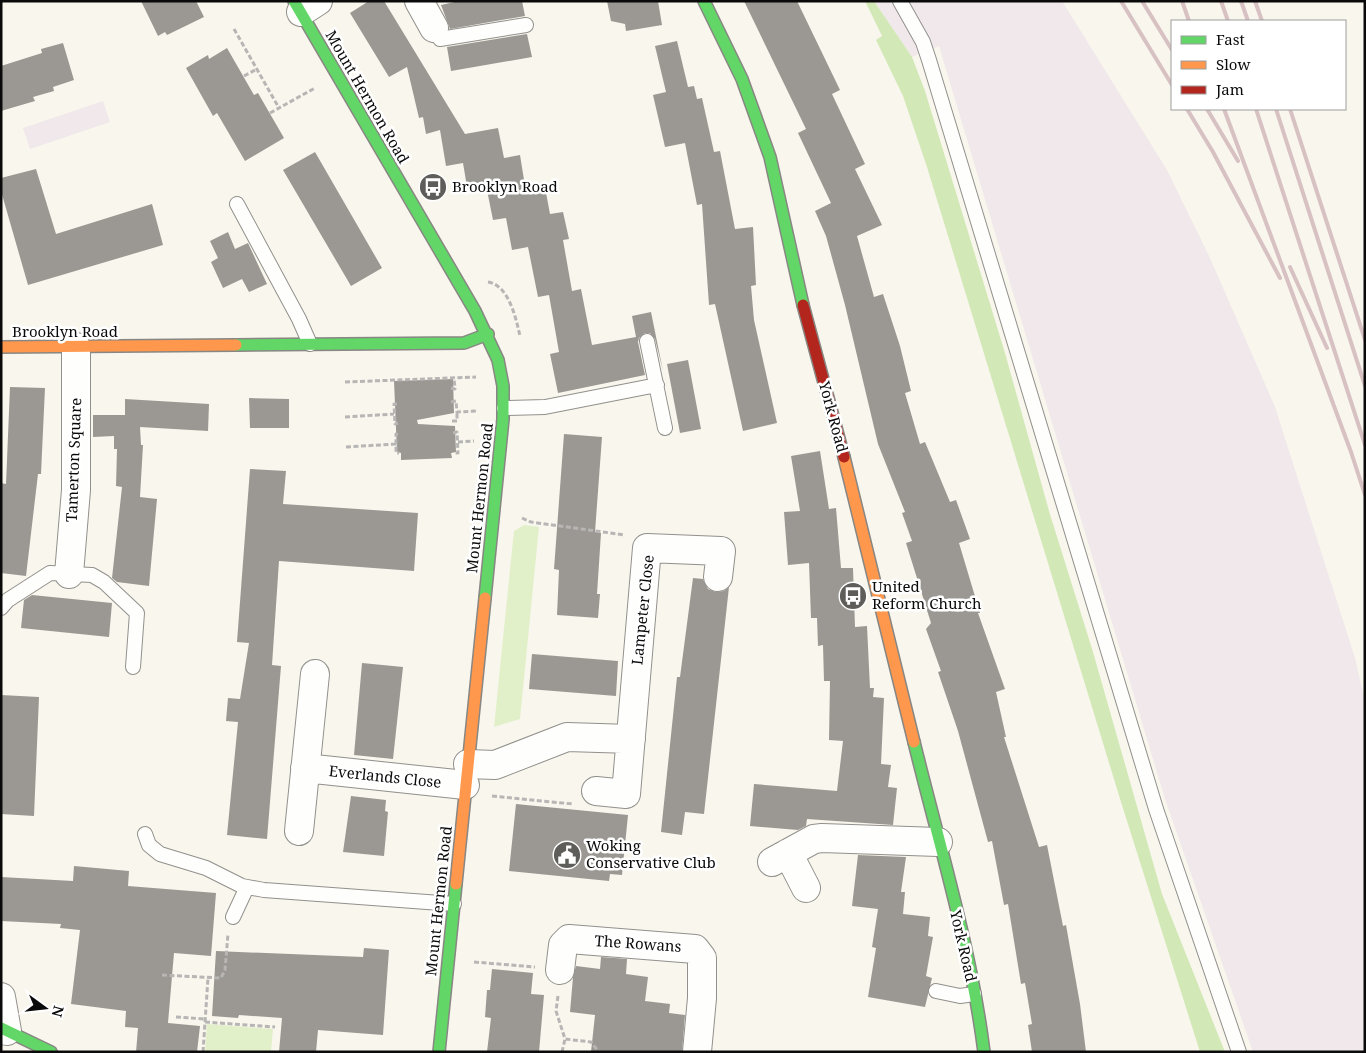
<svg xmlns="http://www.w3.org/2000/svg" width="1366" height="1053" font-family="'Noto Serif',serif">
<style>
.industrial{fill:#f0e8eb}
.green{fill:#e2f0ca}
.forest{fill:#d2e9b7}
.building{fill:#9b9893}
.lines{fill:none;stroke-linecap:round;stroke-linejoin:round}
.lane-casing{stroke:#92908c;stroke-width:16}
.street-casing{stroke:#92908c;stroke-width:30}
.fast-casing{stroke:#888783;stroke-width:14}
.slow-casing{stroke:#888783;stroke-width:14}
.jam-casing{stroke:#888783;stroke-width:14}
.path{stroke:#b7b6b5;stroke-width:3;stroke-dasharray:5 2.5;stroke-linecap:butt}
.lane{stroke:#fefefc;stroke-width:14}
.street{stroke:#fefefc;stroke-width:28}
.fast{stroke:#63d668;stroke-width:11}
.slow{stroke:#ff974d;stroke-width:11}
.jam{stroke:#b3261e;stroke-width:11}
.rail{stroke:#d7c1c2;stroke-width:4}
.labels{text-anchor:middle;stroke-width:5;stroke-linejoin:round;paint-order:stroke}
.street-label{font-size:15px;fill:#0a0a0a;stroke:#fff}
.poi-label{font-size:15px;fill:#0a0a0a;stroke:#fff;text-anchor:start}
</style>
<rect width="100%" height="100%" fill="#f9f6ed"/>
<path class="industrial" d="M 874,1 L 1062,1 L 1167,170 L 1210,258 L 1275,407 L 1355,658 L 1365,702 L 1365,1052 L 1253,1052 L 1165,799 L 939,46 L 912,57 Z
M 103,101 L 110,122 L 30,149 L 23,128 Z"/>
<path class="green" d="M 524,525 L 539,527 L 520,719 L 494,727 L 513,540 L 514,531 Z
M 207,1024 L 273,1029 L 271,1052 L 205,1052 Z"/>
<path class="forest" d="M 865,1 L 874,1 L 912,57 L 925,91 L 1005,353 L 1049,511 L 1093,652 L 1162,894 L 1225,1052 L 1200,1052 L 1121,802 L 927,167 L 903,96 L 876,40 L 882,36 Z"/>
<path class="building" d="M 141,1 L 196,1 L 204,17 L 167,35 L 165,32 L 158,36 Z
M 369,1 L 384,1 L 465,134 L 498,128 L 504,158 L 520,155 L 525,186 L 544,182 L 550,214 L 563,212 L 569,239 L 563,240 L 572,291 L 581,289 L 592,345 L 636,337 L 632,316 L 651,312 L 663,371 L 655,339 L 650,333 L 645,333 L 639,338 L 638,342 L 645,375 L 558,393 L 550,354 L 559,352 L 549,295 L 538,297 L 528,247 L 512,250 L 506,218 L 493,220 L 487,190 L 468,193 L 463,163 L 446,166 L 440,130 L 426,134 L 423,117 L 419,118 L 407,67 L 389,77 L 350,13 Z
M 459,1 L 522,1 L 525,16 L 450,29 L 441,5 Z
M 607,1 L 658,1 L 662,25 L 626,31 L 625,24 L 611,21 Z
M 744,1 L 797,1 L 840,90 L 832,94 L 865,164 L 855,169 L 882,225 L 857,236 L 874,297 L 883,294 L 900,346 L 911,391 L 905,393 L 920,444 L 925,442 L 950,502 L 956,500 L 970,539 L 959,543 L 980,613 L 978,613 L 1005,689 L 996,692 L 1006,737 L 1004,737 L 1039,847 L 1047,845 L 1063,926 L 1066,925 L 1080,1004 L 1086,1052 L 1032,1052 L 1028,1025 L 1032,1024 L 1025,983 L 1021,984 L 1008,904 L 1004,905 L 992,841 L 988,842 L 958,731 L 938,672 L 941,671 L 926,629 L 931,623 L 906,543 L 912,541 L 902,513 L 905,512 L 878,444 L 845,305 L 826,236 L 815,211 L 831,203 L 798,133 L 806,129 Z
M 527,34 L 532,57 L 451,71 L 447,47 Z
M 677,41 L 688,87 L 694,86 L 697,99 L 702,98 L 714,152 L 720,151 L 735,229 L 753,227 L 756,285 L 751,286 L 754,320 L 777,423 L 743,431 L 715,304 L 709,305 L 702,204 L 697,205 L 685,143 L 665,147 L 653,95 L 666,92 L 655,46 Z
M 63,43 L 74,80 L 53,87 L 54,91 L 33,97 L 35,101 L 1,111 L 1,66 L 42,53 L 41,49 Z
M 227,48 L 254,95 L 258,93 L 284,138 L 245,161 L 217,113 L 213,116 L 186,68 L 208,55 L 209,59 Z
M 315,152 L 382,268 L 351,286 L 283,170 Z
M 36,169 L 56,234 L 152,204 L 163,245 L 28,285 L 1,191 L 1,178 Z
M 228,232 L 235,249 L 248,243 L 267,284 L 249,292 L 242,279 L 223,288 L 211,262 L 218,258 L 210,241 Z
M 688,360 L 701,429 L 680,433 L 667,364 Z
M 453,379 L 454,413 L 417,420 L 418,424 L 455,426 L 456,452 L 451,453 L 452,458 L 401,460 L 401,453 L 397,452 L 394,381 Z
M 10,387 L 45,388 L 41,474 L 38,474 L 26,576 L 1,573 L 1,483 L 6,484 Z
M 249,398 L 289,399 L 289,428 L 250,428 Z
M 125,399 L 209,404 L 208,431 L 140,427 L 141,445 L 143,445 L 140,497 L 157,499 L 149,586 L 117,582 L 112,578 L 122,487 L 116,486 L 117,449 L 114,449 L 114,436 L 93,437 L 93,415 L 125,415 Z
M 564,434 L 602,437 L 595,532 L 601,533 L 597,594 L 600,594 L 598,618 L 557,615 L 559,570 L 554,569 Z
M 820,451 L 829,509 L 836,508 L 841,568 L 853,568 L 855,627 L 867,626 L 870,688 L 874,688 L 873,697 L 884,698 L 881,764 L 891,765 L 888,787 L 897,788 L 893,825 L 807,819 L 806,826 L 798,830 L 750,826 L 754,784 L 837,791 L 843,741 L 829,740 L 830,681 L 824,681 L 823,645 L 818,646 L 817,618 L 811,618 L 809,563 L 788,565 L 784,512 L 800,511 L 791,456 Z
M 250,469 L 286,471 L 283,504 L 418,513 L 414,571 L 279,561 L 272,665 L 281,666 L 267,839 L 227,835 L 238,722 L 226,721 L 228,698 L 240,699 L 249,643 L 237,642 Z
M 693,578 L 703,579 L 708,589 L 716,592 L 724,591 L 729,587 L 704,814 L 685,812 L 682,835 L 661,832 L 677,677 L 680,677 Z
M 32,595 L 112,603 L 109,637 L 21,628 L 24,600 Z
M 532,654 L 618,661 L 616,696 L 529,689 Z
M 362,663 L 403,667 L 393,759 L 354,755 Z
M 1,695 L 39,697 L 34,816 L 1,814 Z
M 351,796 L 386,800 L 385,811 L 388,812 L 384,856 L 343,852 Z
M 516,804 L 628,815 L 622,875 L 610,874 L 609,881 L 509,871 Z
M 858,855 L 906,857 L 901,892 L 905,892 L 903,914 L 930,917 L 928,936 L 933,937 L 926,976 L 932,978 L 925,1007 L 868,997 L 876,948 L 872,947 L 878,909 L 852,906 Z
M 74,866 L 129,871 L 128,886 L 216,893 L 211,956 L 174,953 L 168,1023 L 200,1026 L 197,1052 L 136,1052 L 138,1028 L 125,1027 L 126,1011 L 71,1004 L 80,930 L 60,928 L 61,924 L 1,921 L 1,877 L 73,881 Z
M 364,948 L 389,950 L 383,1035 L 318,1030 L 316,1052 L 279,1052 L 282,1018 L 239,1015 L 238,1018 L 212,1016 L 216,951 L 363,957 Z
M 601,957 L 627,959 L 626,974 L 648,977 L 645,1001 L 670,1004 L 669,1013 L 685,1015 L 682,1052 L 591,1052 L 595,1015 L 570,1012 L 573,977 L 576,966 L 600,969 Z
M 492,969 L 533,973 L 531,994 L 544,995 L 539,1052 L 487,1052 L 491,1018 L 485,1017 L 487,990 L 490,990 Z"/>
<g class="lines">
<defs>
<path id="lane" d="M 900,1 L 923,42 L 929,60 L 1156,809 L 1239,1052
M 434,28 L 440,39 L 526,25
M 237,204 L 299,319 L 310,344
M 647,341 L 665,428
M 504,408 L 545,407 L 657,385
M 1,608 L 8,600 L 50,573 L 92,575 L 104,582 L 137,613 L 133,667
M 145,834 L 149,845 L 160,854 L 206,868 L 242,886 L 264,890 L 454,904
M 233,917 L 247,887
M 936,991 L 960,996 L 974,994"/>
<path id="street" d="M 419,1 L 434,28
M 301,12 L 318,1
M 69,574 L 76,490 L 76,347
M 468,764 L 495,765 L 567,737 L 631,739
M 305,768 L 465,785
M 596,791 L 626,794 L 647,548 L 721,551 L 718,577
M 299,831 L 315,674
M 788,853 L 806,888
M 772,862 L 814,839 L 822,838 L 938,842
M 560,970 L 563,945 L 569,939 L 695,949 L 702,958 L 702,998 L 697,1052
M 1,997 L 7,1031"/>
<path id="fast" d="M 294,1 L 475,311 L 498,360 L 503,386 L 503,419 L 485,598
M 704,1 L 742,79 L 770,157 L 803,305
M 236,345 L 464,343 L 488,334
M 914,742 C 939,844 971,948 984,1052
M 1,1028 L 51,1052
M 439,1052 L 456,884"/>
<path id="slow" d="M 1,347 L 236,345
M 844,457 L 914,742
M 456,884 L 485,598"/>
<path id="jam" d="M 803,305 L 844,457"/>
</defs>
<use href="#lane" class="lane-casing"/>
<use href="#street" class="street-casing"/>
<use href="#fast" class="fast-casing"/>
<use href="#slow" class="slow-casing"/>
<use href="#jam" class="jam-casing"/>
<path class="path" d="M 234,29 L 279,108
M 244,76 L 257,69
M 270,113 L 315,88
M 488,282 C 509,285 516,319 520,336
M 345,382 L 476,377
M 451,388 L 455,389 L 454,378
M 451,402 L 456,401 L 457,412 L 478,411
M 397,404 L 394,404 L 395,424 L 398,423
M 345,417 L 394,414
M 452,421 L 457,421 L 457,412
M 453,433 L 457,432 L 458,453 L 454,453
M 398,435 L 396,434 L 396,453 L 399,453
M 458,442 L 474,441
M 346,447 L 396,444
M 522,518 L 531,522 L 625,535
M 492,796 L 573,804
M 474,962 L 535,967
M 162,975 L 221,978 L 225,970 L 228,934
M 558,996 L 556,1011 L 565,1039 L 591,1042 L 599,1052
M 176,1017 L 205,1019
M 205,1022 L 275,1027
M 203,1052 L 208,978
M 562,1052 L 565,1039"/>
<use href="#lane" class="lane"/>
<use href="#street" class="street"/>
<use href="#fast" class="fast"/>
<use href="#slow" class="slow"/>
<use href="#jam" class="jam"/>
<path class="rail" d="M 1121,1 L 1172,85
M 1142,1 L 1172,50
M 1182,1 L 1189,21
M 1221,1 L 1228,21
M 1241,1 L 1248,21
M 1255,1 L 1262,21
M 1187,109 L 1213,152 L 1280,278
M 1207,109 L 1238,161
M 1224,109 L 1351,452 L 1365,495
M 1256,109 L 1365,445
M 1276,109 L 1365,386
M 1290,109 L 1365,340
M 1290,267 L 1327,348"/>
</g>
<defs>
<symbol id="bus-disc" viewBox="-11 -11 22 22"><circle r="9.5" fill="#5e5d59" stroke="#fff"/><path d="M-5-6H5V4H4V6H2V4H-2V6H-4V4H-5ZM-3.5-4V0h7V-4ZM-3.5 1.2v1.5H-2V1.2ZM2 1.2v1.5H3.5V1.2Z" fill="#fff"/></symbol>
<symbol id="civic-disc" viewBox="-11 -11 22 22"><circle r="9.5" fill="#5e5d59" stroke="#fff"/><path d="M-.6-6.5H3V-4.5H.6V-3L4-1V1h2V6H-6V1h2V-1L-.6-3ZM-1.2 2.5V6h2.4V2.5Z" fill="#fff"/></symbol>
</defs>
<g fill-rule="evenodd">
<use href="#bus-disc" x="417" y="171" width="32" height="32"/>
<use href="#bus-disc" x="837" y="580" width="32" height="32"/>
<use href="#civic-disc" x="551" y="839" width="32" height="32"/>
</g>
<g class="labels">
<g class="street-label">
<text transform="translate(367 97) rotate(60)" y="5">Mount Hermon Road</text>
<text x="65" y="337">Brooklyn Road</text>
<text transform="translate(833 417) rotate(75)" y="5">York Road</text>
<text transform="translate(74 460) rotate(-88)" y="5">Tamerton Square</text>
<text transform="translate(480 498) rotate(-84)" y="5">Mount Hermon Road</text>
<text transform="translate(643 610) rotate(-84)" y="5">Lampeter Close</text>
<text transform="translate(385 777) rotate(6)" y="5">Everlands Close</text>
<text transform="translate(439 901) rotate(-84)" y="5">Mount Hermon Road</text>
<text transform="translate(638 944) rotate(4)" y="5">The Rowans</text>
<text transform="translate(963 946) rotate(77)" y="5">York Road</text>
</g>
<g class="poi-label">
<text x="452" y="192">Brooklyn Road</text>
<text x="872" y="592">United<tspan x="872" dy="17">Reform Church</tspan></text>
<text x="586" y="851">Woking<tspan x="586" dy="17">Conservative Club</tspan></text>
</g>
</g>
<rect width="1366" height="1053" fill="none" stroke="#0a0a0a" stroke-width="5"/>
<rect x="1171" y="20" width="175" height="90" fill="#ffffff" stroke="#9d9d9d"/>
<rect x="1181" y="36" width="25" height="8" fill="#63d668" stroke="#9d9d9d"/>
<text x="1216" y="45" font-size="15" fill="#0a0a0a">Fast</text>
<rect x="1181" y="61" width="25" height="8" fill="#ff974d" stroke="#9d9d9d"/>
<text x="1216" y="70" font-size="15" fill="#0a0a0a">Slow</text>
<rect x="1181" y="86" width="25" height="8" fill="#b3261e" stroke="#9d9d9d"/>
<text x="1216" y="95" font-size="15" fill="#0a0a0a">Jam</text>
<g transform="translate(45 1008) rotate(105)" stroke="#ffffff" stroke-width="4" paint-order="stroke">
<path d="M0-4L9 19L0 12L-9 19Z" fill="#0a0a0a"/>
<text y="-8" font-size="14" font-weight="bold" text-anchor="middle" fill="#0a0a0a">N</text>
</g>
</svg>
